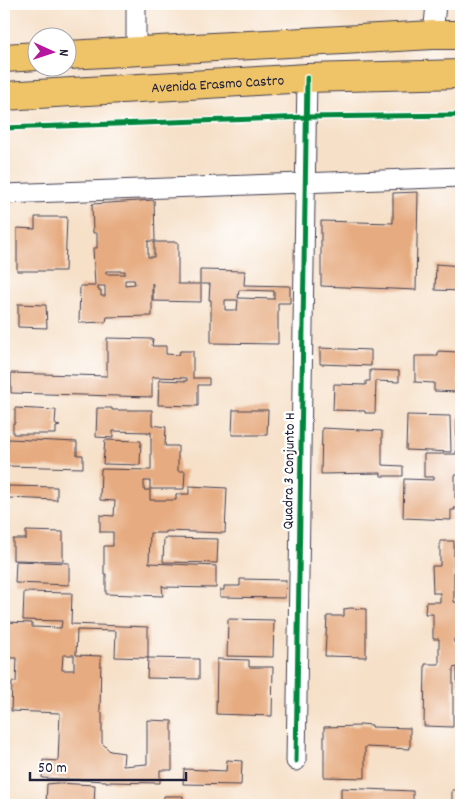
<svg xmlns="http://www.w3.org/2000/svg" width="465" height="809" font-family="Dekko,sans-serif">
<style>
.building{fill:#e6ab80;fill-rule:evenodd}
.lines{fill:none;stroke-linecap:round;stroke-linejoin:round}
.street-casing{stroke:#423e50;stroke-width:21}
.primary-casing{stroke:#423e50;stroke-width:30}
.street{stroke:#fff;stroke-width:19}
.primary{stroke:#efc469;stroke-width:28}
.cycleway-casing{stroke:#fff;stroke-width:8}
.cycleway{stroke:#00873e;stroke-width:5}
.labels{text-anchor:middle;stroke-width:5;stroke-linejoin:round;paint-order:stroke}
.street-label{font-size:15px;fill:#22223b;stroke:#fff}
</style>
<rect width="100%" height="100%" fill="#fff"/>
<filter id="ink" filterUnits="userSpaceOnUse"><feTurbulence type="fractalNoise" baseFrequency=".02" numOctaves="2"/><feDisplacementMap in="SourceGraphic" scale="10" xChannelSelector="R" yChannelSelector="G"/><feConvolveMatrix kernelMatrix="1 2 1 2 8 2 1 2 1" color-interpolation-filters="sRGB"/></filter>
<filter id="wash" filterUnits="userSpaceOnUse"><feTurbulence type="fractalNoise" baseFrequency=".0096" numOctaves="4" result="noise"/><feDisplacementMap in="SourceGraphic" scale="20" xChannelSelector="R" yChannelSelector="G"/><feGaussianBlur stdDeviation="1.12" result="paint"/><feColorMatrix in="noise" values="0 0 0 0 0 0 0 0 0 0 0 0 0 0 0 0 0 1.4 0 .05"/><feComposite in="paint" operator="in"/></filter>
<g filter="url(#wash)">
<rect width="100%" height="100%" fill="#f6e0c8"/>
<g id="blocks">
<path class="building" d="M 418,192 L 416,290 L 321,286 L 321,221 L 393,223 L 393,193 Z
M 154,200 L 155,241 L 148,241 L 148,257 L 154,257 L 154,242 L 178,242 L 178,284 L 200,284 L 200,270 L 245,271 L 244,285 L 290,286 L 290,303 L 278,303 L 278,344 L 211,343 L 211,300 L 209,300 L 210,284 L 201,284 L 201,302 L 153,301 L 153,284 L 152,283 L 152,316 L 107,317 L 106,322 L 79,323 L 80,286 L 95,286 L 93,248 L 97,248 L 97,233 L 93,233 L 92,204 ZM 106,271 L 125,271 L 125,274 L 106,274 ZM 125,280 L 134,280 L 135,284 L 125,285 ZM 98,286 L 105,286 L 105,296 L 101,296 L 101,290 L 98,290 ZM 239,290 L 274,291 L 274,299 L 238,298 ZM 225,300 L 238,300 L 237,310 L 225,310 Z
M 35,217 L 67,217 L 65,271 L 17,271 L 17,228 L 35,229 Z
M 436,264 L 461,266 L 461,291 L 435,290 Z
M 18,304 L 46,305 L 47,328 L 18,327 Z
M 458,334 L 461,334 L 461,352 L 458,352 L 458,383 L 461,384 L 461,395 L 457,394 L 457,392 L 434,391 L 434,383 L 415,382 L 415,356 L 438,356 L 438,351 L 458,352 Z
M 107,338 L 153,339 L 152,346 L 166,346 L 166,354 L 179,355 L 180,351 L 193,351 L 193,378 L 209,378 L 209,385 L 198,385 L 198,406 L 158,405 L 159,380 L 187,381 L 187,378 L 152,377 L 152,397 L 11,393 L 11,373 L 107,376 Z
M 320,348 L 371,350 L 371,366 L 320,364 Z
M 370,370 L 399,371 L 399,382 L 376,381 L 375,413 L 365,413 L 365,411 L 333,410 L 334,384 L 366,385 L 366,381 L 370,381 Z
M 15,408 L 56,410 L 55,423 L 56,425 L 60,426 L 56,427 L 56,434 L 13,434 L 13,423 L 15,423 Z
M 97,408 L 112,408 L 112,410 L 152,410 L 152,425 L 166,427 L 165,446 L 178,446 L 178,471 L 185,471 L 184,489 L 150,489 L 150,481 L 144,481 L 144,490 L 150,490 L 150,500 L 176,500 L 176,494 L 189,494 L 189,486 L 227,488 L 225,533 L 166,531 L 166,533 L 150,533 L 149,563 L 216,566 L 216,588 L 164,587 L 162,585 L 163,596 L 106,594 L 106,574 L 104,574 L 104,546 L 113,546 L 113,532 L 100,532 L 100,515 L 114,516 L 115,501 L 100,500 L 101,469 L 151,470 L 151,432 L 147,434 L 147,432 L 113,431 L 113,438 L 96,437 Z
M 233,410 L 268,410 L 267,435 L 232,435 Z
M 407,415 L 450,416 L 451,452 L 406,450 Z
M 457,418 L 461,418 L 461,475 L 455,475 L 455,498 L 461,498 L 461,508 L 454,508 L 455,510 L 451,510 L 451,520 L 403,518 L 404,479 L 434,480 L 434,477 L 424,477 L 424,454 L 456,454 Z
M 322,428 L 382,431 L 382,465 L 403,466 L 403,476 L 381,476 L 381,473 L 321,474 Z
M 8,439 L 77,442 L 77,455 L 83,455 L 83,468 L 7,466 Z
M 105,440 L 141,441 L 140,465 L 103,464 Z
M 8,486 L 57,487 L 57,500 L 8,498 Z
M 26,531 L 63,532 L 63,561 L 13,560 L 13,539 L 26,539 Z
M 164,538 L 218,539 L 217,563 L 163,562 Z
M 440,541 L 454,541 L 454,602 L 461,603 L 461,639 L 454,639 L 454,643 L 461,643 L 461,684 L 457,684 L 457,667 L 453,668 L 453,727 L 424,726 L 425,664 L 439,664 L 439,639 L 433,639 L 433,614 L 425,614 L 426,602 L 440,602 L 440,593 L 433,593 L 432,566 L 440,566 Z
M 16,561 L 69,563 L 69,585 L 15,583 Z
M 240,579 L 286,580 L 285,598 L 220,597 L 220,590 L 224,590 L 224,586 L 240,586 Z
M 24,592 L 72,593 L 71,624 L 148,627 L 148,658 L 115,657 L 116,631 L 77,630 L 76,655 L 101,656 L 100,712 L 102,713 L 102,743 L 110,751 L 124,753 L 123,766 L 147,764 L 147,720 L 172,721 L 172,770 L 160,770 L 160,783 L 111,782 L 106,782 L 106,781 L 42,778 L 43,760 L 58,761 L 60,713 L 11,711 L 12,682 L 16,682 L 17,658 L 6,658 L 6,622 L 32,623 L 32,627 L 61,628 L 62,621 L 23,620 ZM 63,655 L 74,655 L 74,670 L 62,670 Z
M 350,608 L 366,609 L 366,657 L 325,656 L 327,616 L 344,616 L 344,609 Z
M 228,619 L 274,620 L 273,657 L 227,656 Z
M 148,658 L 199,659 L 199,679 L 147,678 Z
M 217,659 L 249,660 L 249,667 L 273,667 L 272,716 L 216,714 Z
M 360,724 L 372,725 L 372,727 L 410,728 L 410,749 L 365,747 L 365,778 L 324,777 L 324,727 L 360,726 Z
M 227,760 L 242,761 L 241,785 L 183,784 L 184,769 L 226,771 Z
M 57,783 L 95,785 L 94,805 L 46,805 L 47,784 Z
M 341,788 L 413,791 L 413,805 L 341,805 Z
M 452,790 L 461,790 L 461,805 L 452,805 Z
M 164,796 L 183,796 L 183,805 L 163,805 Z"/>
</g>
</g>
<g filter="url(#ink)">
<use href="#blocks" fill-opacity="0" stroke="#423e50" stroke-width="1"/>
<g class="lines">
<defs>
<path id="street" d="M 136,4 L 136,51
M 433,35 L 436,4
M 4,194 L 461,177
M 296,761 L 307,78"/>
<g id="primary">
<path d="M 68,55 L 433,35 L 461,35"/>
<path d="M 4,58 L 38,56"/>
<path id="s1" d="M 4,96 L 307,78 L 461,74"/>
</g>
</defs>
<use href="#street" class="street-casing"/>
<use href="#primary" class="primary-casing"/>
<use href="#street" class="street"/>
<use href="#primary" class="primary"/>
<defs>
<path id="cycleway" d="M 4,128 L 307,117 L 461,115
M 296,761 L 307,78"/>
</defs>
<use href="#cycleway" class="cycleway-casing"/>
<use href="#cycleway" class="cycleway"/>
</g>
</g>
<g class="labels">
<g class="street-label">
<text dy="5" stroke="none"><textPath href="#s1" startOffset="214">Avenida Erasmo Castro</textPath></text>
<text transform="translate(288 471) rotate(-89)" y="5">Quadra 3 Conjunto H</text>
</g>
</g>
<rect width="465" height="809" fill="none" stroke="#fff" stroke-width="20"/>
<g transform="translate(52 52) rotate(93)"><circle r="24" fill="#ffffff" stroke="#a7a7b1"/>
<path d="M0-4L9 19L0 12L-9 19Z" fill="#b5179e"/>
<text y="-8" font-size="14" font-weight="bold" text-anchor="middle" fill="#22223b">N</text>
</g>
<path d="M30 772v8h156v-8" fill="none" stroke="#22223b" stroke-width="2.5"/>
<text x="38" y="772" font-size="15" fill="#22223b" stroke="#ffffff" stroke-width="4" paint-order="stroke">50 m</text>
</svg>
